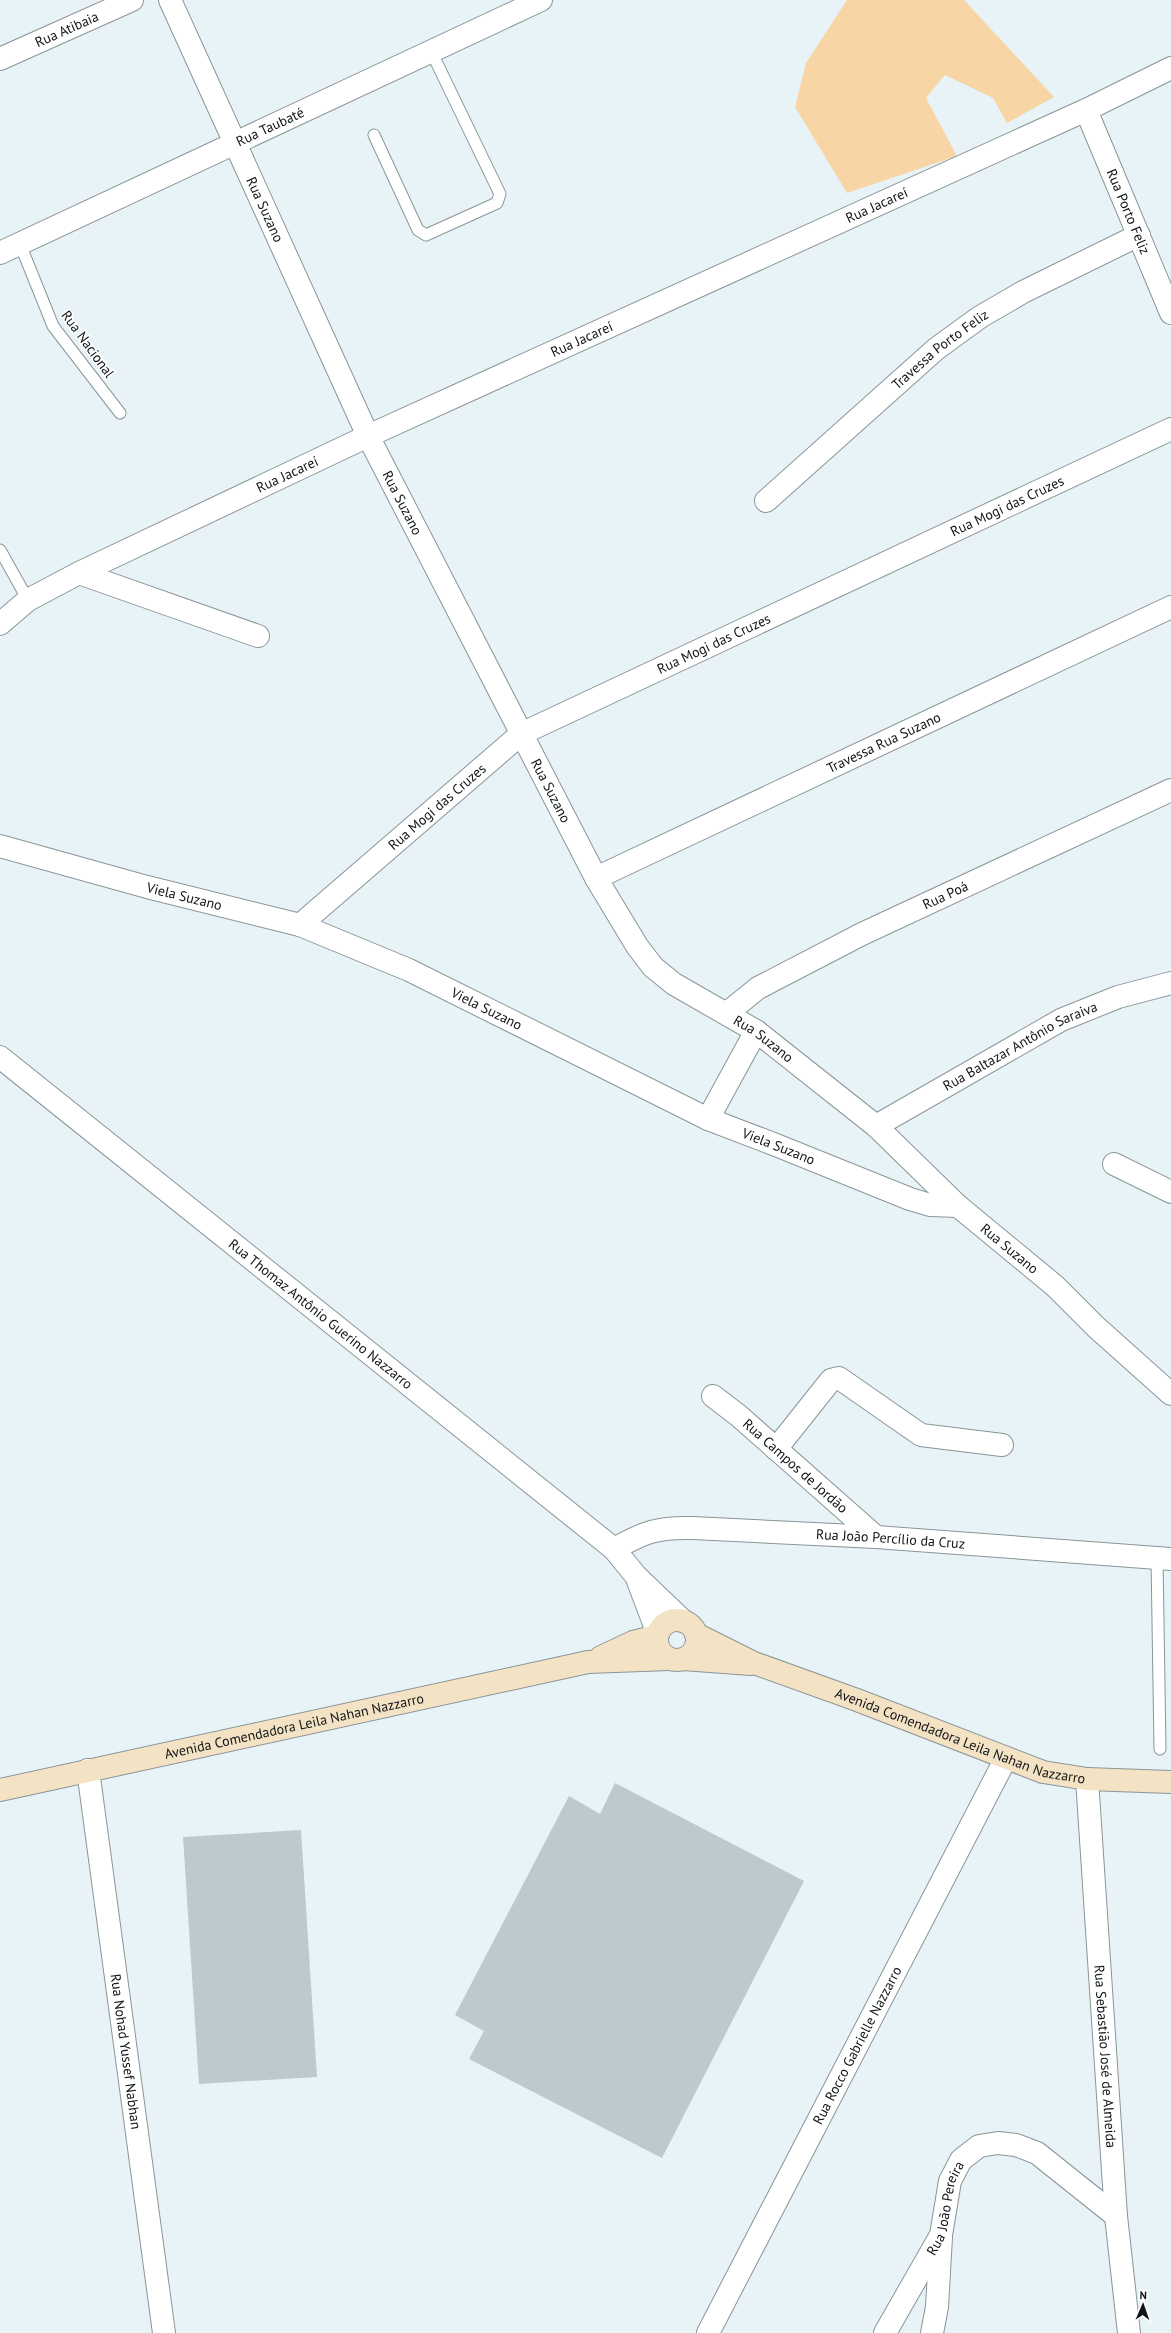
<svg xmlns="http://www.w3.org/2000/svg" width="1171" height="2333" font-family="'PT Sans',sans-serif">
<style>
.green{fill:#f7d5a4}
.building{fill:#bdcacd}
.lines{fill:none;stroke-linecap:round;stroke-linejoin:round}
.lane-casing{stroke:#8a9598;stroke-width:13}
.street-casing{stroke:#8a9598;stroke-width:24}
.secondary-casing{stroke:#8a9598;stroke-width:24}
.lane{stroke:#fff;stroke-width:11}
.street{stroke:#fff;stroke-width:22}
.secondary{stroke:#f4e2c4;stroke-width:22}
.labels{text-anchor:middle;stroke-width:3.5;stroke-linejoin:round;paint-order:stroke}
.street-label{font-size:14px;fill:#0f1415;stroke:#fefefe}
</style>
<rect width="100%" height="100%" fill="#e7f3f7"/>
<path class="green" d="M 847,0 L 964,0 L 1054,97 L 1007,123 L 993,98 L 945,75 L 926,98 L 957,156 L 847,193 L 795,107 L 806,63 Z"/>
<path class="building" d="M 615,1783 L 804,1881 L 662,2158 L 469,2059 L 484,2031 L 455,2015 L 569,1796 L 600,1814 Z
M 301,1830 L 317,2077 L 199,2084 L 183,1837 Z"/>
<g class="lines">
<defs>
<path id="lane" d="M 374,135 L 418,230 L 426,235 L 497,203 L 500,194 L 431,51
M 20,244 L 53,326 L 120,413
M 0,550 L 28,600
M 1157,1558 L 1160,1749"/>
<g id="street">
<path id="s1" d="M 170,0 L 368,436 L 596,878 L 637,946 L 653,967 L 674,984 L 756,1031 L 876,1126 L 958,1206 L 1055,1286 L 1096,1327 L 1171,1394"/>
<path id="s2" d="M 0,59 L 132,0"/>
<path id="s3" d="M 1086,110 L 1171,313"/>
<path id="s4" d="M 0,253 L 541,0"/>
<path id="s5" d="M 766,501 L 936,349 L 980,317 L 1023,292 L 1139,235"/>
<path d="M 79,573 L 258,636"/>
<path id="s6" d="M 0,624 L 28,600 L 79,573 L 368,436 L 1086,110 L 1171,68"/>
<path id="s7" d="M 0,846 L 147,887 L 300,925 L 409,970 L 708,1119 L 776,1145 L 910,1199 L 930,1205 L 958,1206"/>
<path id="s8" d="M 596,878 L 1171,607"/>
<path id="s9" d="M 300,925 L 521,734 L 1171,429"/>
<path id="s10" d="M 727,1013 L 758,988 L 862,934 L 1171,790"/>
<path id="s11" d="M 0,1057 L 614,1549 L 636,1576 L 683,1621"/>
<path d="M 708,1119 L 756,1031"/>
<path id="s12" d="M 876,1126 L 1061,1020 L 1118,997 L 1171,983"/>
<path d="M 1114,1164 L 1171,1192"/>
<path id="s13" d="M 713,1396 L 739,1416 L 876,1537"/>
<path d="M 776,1449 L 831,1380 L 839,1378 L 921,1435 L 1002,1445"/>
<path id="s14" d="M 614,1549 C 645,1532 657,1527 693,1528 L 876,1537 L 1171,1559"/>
<path d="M 638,1581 L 658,1634"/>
<path id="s15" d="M 88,1770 L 164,2333"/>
<path id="s16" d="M 1087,1779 L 1116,2216 L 1129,2333"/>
<path id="s17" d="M 708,2333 L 1006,1758"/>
<path id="s18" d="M 885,2333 L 941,2235 L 950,2181 L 961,2160 L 979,2146 L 998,2143 L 1016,2145 L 1037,2153 L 1116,2216"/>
<path d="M 932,2333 L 937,2307 L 941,2237"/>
</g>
<g id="secondary">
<circle cx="677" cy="1640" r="20"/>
<path id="s19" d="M 696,1634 L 754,1663 L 857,1700 L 1043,1772 L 1087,1779 L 1171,1782"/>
<path d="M 601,1657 L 633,1642 L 657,1636"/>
<path d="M 683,1659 L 751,1664"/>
<path id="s20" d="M 0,1790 L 588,1662 L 669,1659"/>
</g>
</defs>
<use href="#lane" class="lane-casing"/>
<use href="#street" class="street-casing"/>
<use href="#secondary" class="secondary-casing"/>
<use href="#lane" class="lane"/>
<use href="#street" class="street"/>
<use href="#secondary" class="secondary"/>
</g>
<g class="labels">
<g class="street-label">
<text dy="5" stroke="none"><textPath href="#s2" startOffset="73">Rua Atibaia</textPath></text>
<text dy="5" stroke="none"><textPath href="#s4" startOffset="298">Rua Taubaté</textPath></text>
<text dy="5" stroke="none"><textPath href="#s6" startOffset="973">Rua Jacareí</textPath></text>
<text dy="5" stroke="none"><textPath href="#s1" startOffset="230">Rua Suzano</textPath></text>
<text dy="5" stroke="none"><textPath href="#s3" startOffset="110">Rua Porto Feliz</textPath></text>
<text dy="5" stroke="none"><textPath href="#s6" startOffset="649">Rua Jacareí</textPath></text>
<text transform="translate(88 344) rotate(54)" y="5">Rua Nacional</text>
<text dy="5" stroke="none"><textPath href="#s5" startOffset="231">Travessa Porto Feliz</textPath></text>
<text dy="5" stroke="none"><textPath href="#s6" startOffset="325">Rua Jacareí</textPath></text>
<text dy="5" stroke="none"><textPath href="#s1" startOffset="554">Rua Suzano</textPath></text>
<text dy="5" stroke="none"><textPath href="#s9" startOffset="829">Rua Mogi das Cruzes</textPath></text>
<text dy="5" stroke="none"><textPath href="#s9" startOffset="505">Rua Mogi das Cruzes</textPath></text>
<text dy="5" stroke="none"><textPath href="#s8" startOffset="318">Travessa Rua Suzano</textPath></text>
<text dy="5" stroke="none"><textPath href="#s1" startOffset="878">Rua Suzano</textPath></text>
<text dy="5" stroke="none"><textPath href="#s9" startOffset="181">Rua Mogi das Cruzes</textPath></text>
<text dy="5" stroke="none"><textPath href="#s10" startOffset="249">Rua Poá</textPath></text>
<text dy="5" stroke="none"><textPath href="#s7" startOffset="191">Viela Suzano</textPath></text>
<text dy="5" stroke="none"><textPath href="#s7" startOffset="515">Viela Suzano</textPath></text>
<text dy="5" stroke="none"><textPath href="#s1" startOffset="1214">Rua Suzano</textPath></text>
<text dy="5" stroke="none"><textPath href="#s12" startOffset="165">Rua Baltazar Antônio Saraiva</textPath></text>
<text dy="5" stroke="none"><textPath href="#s7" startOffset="838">Viela Suzano</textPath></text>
<text dy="5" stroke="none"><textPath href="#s1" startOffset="1538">Rua Suzano</textPath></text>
<text dy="5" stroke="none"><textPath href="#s11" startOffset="411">Rua Thomaz Antônio Guerino Nazzarro</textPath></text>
<text dy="5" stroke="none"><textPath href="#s13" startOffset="108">Rua Campos de Jordão</textPath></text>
<text dy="5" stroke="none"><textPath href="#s14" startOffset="281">Rua João Percílio da Cruz</textPath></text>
<text dy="5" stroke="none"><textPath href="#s20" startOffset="301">Avenida Comendadora Leila Nahan Nazzarro</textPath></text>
<text dy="5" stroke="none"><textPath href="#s19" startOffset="284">Avenida Comendadora Leila Nahan Nazzarro</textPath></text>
<text dy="5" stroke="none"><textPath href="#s17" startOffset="324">Rua Rocco Gabrielle Nazzarro</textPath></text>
<text dy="5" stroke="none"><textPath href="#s15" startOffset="284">Rua Nohad Yussef Nabhan</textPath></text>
<text dy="5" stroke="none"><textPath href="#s16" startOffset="278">Rua Sebastião José de Almeida</textPath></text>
<text dy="5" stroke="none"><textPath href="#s18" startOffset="140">Rua João Pereira</textPath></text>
</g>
</g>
<g transform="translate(1143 2305) rotate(2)" stroke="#fefefe" stroke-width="3" paint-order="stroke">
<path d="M0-3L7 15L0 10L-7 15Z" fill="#0f1415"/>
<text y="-6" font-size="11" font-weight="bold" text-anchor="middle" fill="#0f1415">N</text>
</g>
</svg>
